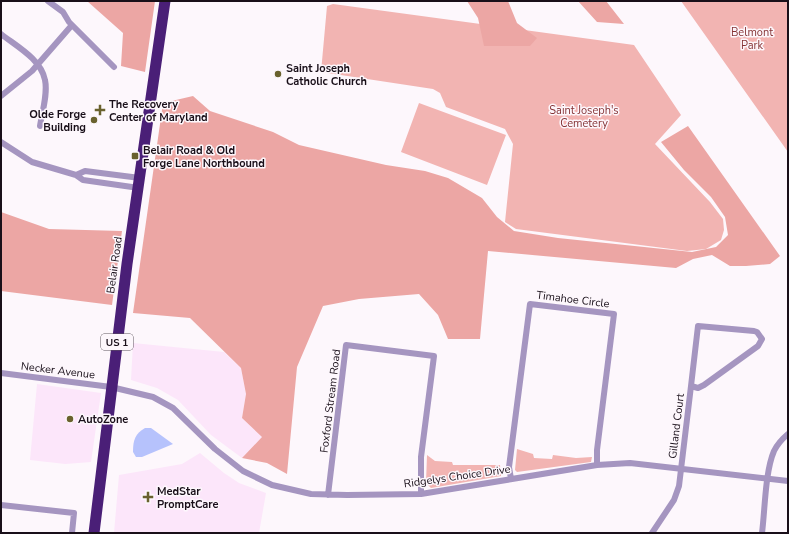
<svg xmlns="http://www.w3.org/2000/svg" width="789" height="534" font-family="'Nunito Sans',sans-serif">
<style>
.built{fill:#fce6fa}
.green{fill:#f2b4b2}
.forest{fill:#eca6a4}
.water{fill:#b6c2fc}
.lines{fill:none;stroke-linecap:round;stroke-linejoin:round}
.street{stroke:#a595c0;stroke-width:6}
.highway{stroke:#4a1f77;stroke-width:11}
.poi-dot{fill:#69612d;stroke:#fdf7fc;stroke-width:1.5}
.labels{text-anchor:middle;stroke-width:3;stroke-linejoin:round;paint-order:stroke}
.shield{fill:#fdf7fc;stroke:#5d555d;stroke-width:1}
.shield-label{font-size:10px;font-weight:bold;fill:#190f19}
.park-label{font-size:11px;fill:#853335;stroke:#fdf7fc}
.poi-label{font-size:11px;font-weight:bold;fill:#190f19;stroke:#fdf7fc;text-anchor:start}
.street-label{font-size:11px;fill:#190f19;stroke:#fdf7fc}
</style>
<rect width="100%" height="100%" fill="#fdf7fc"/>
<path class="built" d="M 133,343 L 224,352 L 241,368 L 246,394 L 242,418 L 262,437 L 242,458 L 211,435 L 178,400 L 157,388 L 131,380 Z
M 37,384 L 101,393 L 91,462 L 65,464 L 30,460 Z
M 200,453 L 224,473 L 239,483 L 266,493 L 259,533 L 114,533 L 119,475 L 182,464 Z"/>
<path class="green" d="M 681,1 L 788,1 L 788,152 Z
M 333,4 L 634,45 L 681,115 L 655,144 L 710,202 L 723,219 L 724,230 L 721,240 L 706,249 L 687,251 L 516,229 L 505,222 L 513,144 L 505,129 L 446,107 L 440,93 L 433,89 L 321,72 L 327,6 Z
M 419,103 L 506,135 L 487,185 L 401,152 Z
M 517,449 L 533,454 L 534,458 L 552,459 L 553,455 L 576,458 L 592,457 L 591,462 L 517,472 L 515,470 Z
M 427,455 L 435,461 L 452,462 L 453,465 L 500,465 L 501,476 L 431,488 L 426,483 Z"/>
<path class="forest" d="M 87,1 L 155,1 L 145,72 L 121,66 L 123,33 Z
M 467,1 L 508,1 L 517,23 L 537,38 L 530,46 L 484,46 L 478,18 Z
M 578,1 L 606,1 L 624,24 L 597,22 Z
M 193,96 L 210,111 L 273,132 L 299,145 L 386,165 L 425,171 L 448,178 L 482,198 L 497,217 L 514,231 L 558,238 L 692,252 L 716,247 L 728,235 L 725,217 L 711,197 L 684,170 L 661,142 L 688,126 L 780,256 L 770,264 L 746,266 L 730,266 L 712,255 L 693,259 L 676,268 L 488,251 L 480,339 L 448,339 L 438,315 L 419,294 L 359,299 L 323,306 L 297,367 L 287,474 L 267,463 L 242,458 L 262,437 L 242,418 L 246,394 L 241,368 L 190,318 L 133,313 L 163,103 Z
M 1,212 L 49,229 L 122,231 L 112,305 L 1,291 Z"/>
<path class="water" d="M 145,428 L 151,428 L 173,444 L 142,457 L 136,457 L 133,452 C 133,440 135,434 145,428 Z"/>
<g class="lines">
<path class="street" d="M 48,1 L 63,12 L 69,22 L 114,67
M 1,34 C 16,46 41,59 45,80 C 48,94 42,112 40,126
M 1,96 L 32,71 L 72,25
M 1,142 L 32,162 L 76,175 L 83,180 L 139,188
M 76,175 L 85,171 L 140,178
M 698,326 L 754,331 L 757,332 L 762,339 L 758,346 L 704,385 L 698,388 L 691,386 Z
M 1,373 L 111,387 L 153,397 L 173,408 L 215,449 L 243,471 L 272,485 L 311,494 L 347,495 L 421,494 L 597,465 L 630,463 L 788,481
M 511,479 L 509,467 L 530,304 L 614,314 L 597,450 L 597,465
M 328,495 L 346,345 L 434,356 L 421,457 L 421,494
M 1,505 L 74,513 L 72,533
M 652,533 L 674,500 L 679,486 L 691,386
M 762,533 C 765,510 765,472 774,451 C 777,445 782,439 788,434"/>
<path class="highway" d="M 94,533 L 127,264 L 165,1"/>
</g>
<g class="poi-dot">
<circle cx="278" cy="74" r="4"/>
<path d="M98 104h4v4h4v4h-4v4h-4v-4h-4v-4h4z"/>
<circle cx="94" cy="120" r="4"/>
<rect x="131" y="152" width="8" height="8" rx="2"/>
<circle cx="70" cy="419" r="4"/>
<path d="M146 491h4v4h4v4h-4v4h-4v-4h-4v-4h4z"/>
</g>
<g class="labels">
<rect class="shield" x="101" y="334" width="32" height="16" rx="3"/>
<g class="shield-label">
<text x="117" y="346">US 1</text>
</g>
<g class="park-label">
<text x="752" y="36">Belmont<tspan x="752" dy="13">Park</tspan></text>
<text x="584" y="114">Saint Joseph's<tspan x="584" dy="13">Cemetery</tspan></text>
</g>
<g class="poi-label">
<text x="286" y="72">Saint Joseph<tspan x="286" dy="13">Catholic Church</tspan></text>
<text x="109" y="108">The Recovery<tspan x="109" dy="13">Center of Maryland</tspan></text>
<text x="86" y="118" text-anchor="end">Olde Forge<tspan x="86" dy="13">Building</tspan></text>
<text x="143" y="154">Belair Road &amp; Old<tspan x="143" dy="13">Forge Lane Northbound</tspan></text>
<text x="78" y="423">AutoZone</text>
<text x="157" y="495">MedStar<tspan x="157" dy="13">PromptCare</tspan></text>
</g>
<g class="street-label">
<text transform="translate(114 265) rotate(-82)" y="4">Belair Road</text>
<text transform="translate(573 299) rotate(7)" y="4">Timahoe Circle</text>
<text transform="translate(58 370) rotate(7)" y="4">Necker Avenue</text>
<text transform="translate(330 401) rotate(-83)" y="4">Foxford Stream Road</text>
<text transform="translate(676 426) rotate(-83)" y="4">Gilland Court</text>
<text transform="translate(457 476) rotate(-8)" y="4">Ridgelys Choice Drive</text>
</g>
</g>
<rect width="789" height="534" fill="none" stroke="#190f19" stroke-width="4"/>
</svg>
